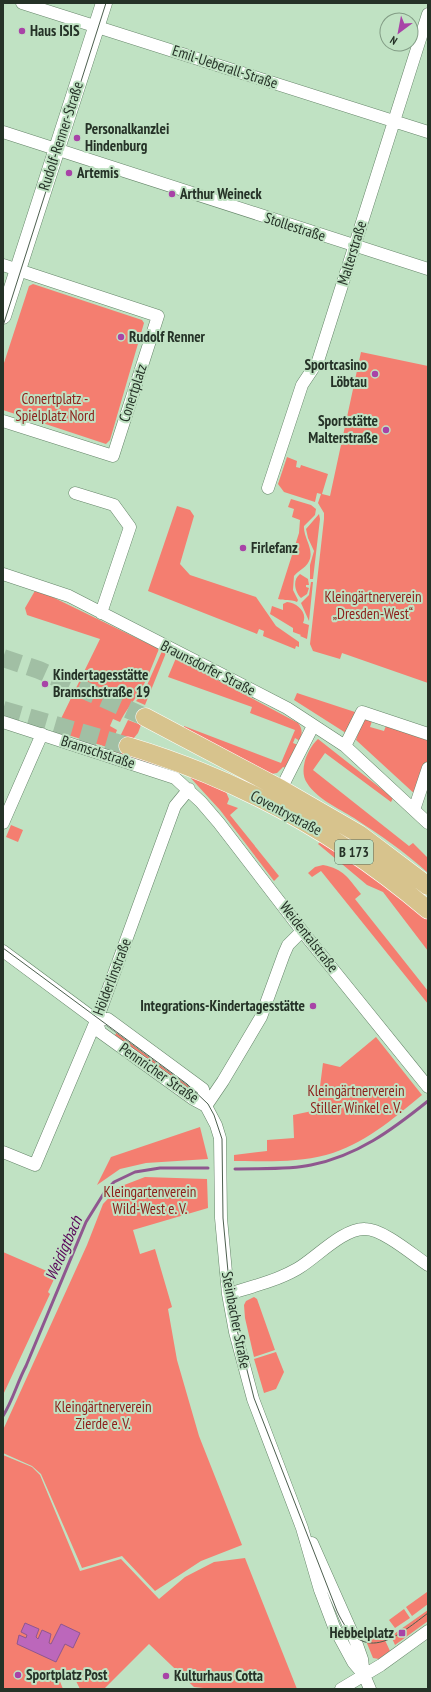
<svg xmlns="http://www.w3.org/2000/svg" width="431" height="1692" font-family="'PT Sans Narrow',sans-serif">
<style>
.green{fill:#f47e70}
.water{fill:#bc67bb;stroke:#8f578f}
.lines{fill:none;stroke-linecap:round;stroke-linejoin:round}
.stream{stroke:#8f578f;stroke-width:3}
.primary-tunnel{stroke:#a1bfa4;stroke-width:18;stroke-dasharray:18 9;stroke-linecap:butt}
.street-casing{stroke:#658569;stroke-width:13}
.secondary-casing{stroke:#658569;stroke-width:17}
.primary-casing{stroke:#fff;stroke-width:19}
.street{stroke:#fff;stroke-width:12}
.secondary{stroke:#fff;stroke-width:16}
.primary{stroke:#d7c38d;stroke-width:18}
.tram{stroke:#4d5f4f;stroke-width:1}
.poi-dot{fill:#a843a7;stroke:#c0e2c3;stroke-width:1.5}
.labels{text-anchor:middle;stroke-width:4;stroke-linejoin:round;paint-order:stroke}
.shield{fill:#c0e2c3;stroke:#546756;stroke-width:1}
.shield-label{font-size:14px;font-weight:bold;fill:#253227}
.poi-label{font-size:15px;font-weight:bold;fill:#253227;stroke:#c0e2c3;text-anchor:start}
.street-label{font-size:15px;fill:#253227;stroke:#c0e2c3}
.park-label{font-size:15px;fill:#8c1f1a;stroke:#c0e2c3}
.water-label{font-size:16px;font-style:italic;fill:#590559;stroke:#c0e2c3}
</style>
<rect width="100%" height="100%" fill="#c0e2c3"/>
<path class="green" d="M 33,284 L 142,320 L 144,323 L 110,440 L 106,444 L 3,410 L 3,366 L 29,286 Z
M 361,352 L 428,366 L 428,683 L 342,653 L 340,659 L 313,651 L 310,644 L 324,519 L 324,513 L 318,503 L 321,494 L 317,493 L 315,502 L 284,492 L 278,484 L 287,457 L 297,461 L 296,467 L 300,468 L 301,465 L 328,474 L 322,494 L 330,496 Z
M 291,499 L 311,505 L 316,509 L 315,515 L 304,526 C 303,538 316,551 308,563 C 305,568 298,571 294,576 L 293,590 L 298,600 L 297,602 C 290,599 285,601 278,599 L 299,533 L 300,520 L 292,517 L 294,509 L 288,507 Z
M 177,506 L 190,510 L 194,516 L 180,564 L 190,575 L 256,597 L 276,626 L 299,642 L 299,647 L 296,646 L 295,649 L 263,636 L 264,631 L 259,629 L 257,634 L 148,591 Z
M 319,514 L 320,519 L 313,579 L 310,579 L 310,565 L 314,551 L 308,538 L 306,529 Z
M 300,574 L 308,579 L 309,585 L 306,585 L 306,587 L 309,588 L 307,594 L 301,598 C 295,592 292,580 300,574 Z
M 311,582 L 313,582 L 309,621 L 301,603 L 309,595 Z
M 36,589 L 159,649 C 153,663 148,678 141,690 C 134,701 125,711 120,722 L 113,719 L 110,726 L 117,730 L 110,748 L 55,731 L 100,639 L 27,615 L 25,608 Z
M 287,602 C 297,603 308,612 303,623 L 309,625 L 307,639 L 300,636 L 301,635 L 293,632 L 293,628 L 270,614 L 272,606 L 283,610 L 283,604 Z
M 162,651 L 166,653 L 145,705 L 136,701 L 144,692 Z
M 176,658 L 298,723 C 303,729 302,734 300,741 L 295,738 L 293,743 L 298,745 L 286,768 L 283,767 L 277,773 L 271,774 L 184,728 L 184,726 L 281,763 L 295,730 L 250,713 L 252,707 L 168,677 Z
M 297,693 L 358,713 L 349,735 L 294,700 Z
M 364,715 L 373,718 L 370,727 L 384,731 L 387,723 L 428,736 L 428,762 L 417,796 L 356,740 Z
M 128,720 L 141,725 L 138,733 L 133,739 L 122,736 L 122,745 L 167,767 L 166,769 L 113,751 Z
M 318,739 L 393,798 L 391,802 L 325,753 L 313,770 L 409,846 L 413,843 L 428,858 L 428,873 C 405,852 380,835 354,818 C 338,808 317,799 307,783 C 298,770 308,748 318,739 Z
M 187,774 L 226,792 L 229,799 L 227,804 L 238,808 L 230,815 L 279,876 L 274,881 L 220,810 Z
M 11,825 L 23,830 L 18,842 L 6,837 Z
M 322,840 L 428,919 L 428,951 L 383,892 L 367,885 L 318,844 Z
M 323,865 C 344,869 348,878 361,894 L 355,899 L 428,991 L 428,1004 L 321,871 L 312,877 L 308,873 L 315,867 Z
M 118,1030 L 191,1083 L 186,1090 L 114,1037 Z
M 376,1037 L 422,1095 C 393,1119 363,1145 326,1155 C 296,1163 264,1161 234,1161 L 234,1155 L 267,1151 L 267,1140 L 294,1138 L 293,1115 L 317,1110 L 323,1063 L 340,1067 Z
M 200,1127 L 208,1159 L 146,1163 L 120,1169 L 97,1185 L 111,1157 Z
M 145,1177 L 207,1179 L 208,1208 L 133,1230 L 140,1254 L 155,1249 L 172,1307 L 168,1309 L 177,1360 L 199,1436 L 242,1545 L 201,1561 L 155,1591 L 122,1556 L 82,1568 L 41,1474 L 32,1466 L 3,1453 L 3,1430 L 87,1245 L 103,1204 L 119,1187 Z
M 3,1252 L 56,1275 L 48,1292 L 50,1294 L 3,1395 Z
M 254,1297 L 257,1299 L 275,1350 L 254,1357 L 245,1318 L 244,1305 L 246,1301 Z
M 276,1352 L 284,1372 L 276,1389 L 264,1393 L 254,1359 Z
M 3,1455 L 32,1467 L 40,1475 L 80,1571 L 121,1559 L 159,1599 L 185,1577 L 214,1562 L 245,1558 L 297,1689 L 213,1689 L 194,1687 L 149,1644 L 104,1689 L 80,1689 L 73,1675 L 59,1679 L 63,1689 L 3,1689 Z
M 427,1592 L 428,1604 L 412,1616 L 406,1607 Z
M 404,1609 L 410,1618 L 395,1628 L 389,1620 Z
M 428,1610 L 428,1621 L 395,1645 L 391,1636 Z
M 364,1636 L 377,1639 L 384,1638 L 390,1651 L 379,1659 L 373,1658 Z"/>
<path class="water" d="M 25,1623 L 39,1629 L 36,1637 L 38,1639 L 42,1630 L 51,1634 L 49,1643 L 51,1644 L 61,1624 L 80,1633 L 73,1648 L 65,1644 L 56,1662 L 17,1644 L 19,1635 L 26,1638 L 27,1635 L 21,1632 Z"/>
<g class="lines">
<path class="stream" d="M 235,1169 C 258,1168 289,1170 311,1165 C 357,1156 392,1130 428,1101
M 3,1416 C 13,1400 17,1383 26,1366 L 86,1222 L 104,1193 L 114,1182 L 135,1172 L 160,1168 L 208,1168"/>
<path class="primary-tunnel" d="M 3,658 L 39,670 L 145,717
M 3,710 L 128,746"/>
<defs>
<path id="street" d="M 22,3 L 428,132
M 3,132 L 428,269
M 3,265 L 158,316 L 113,456 L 3,421
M 268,488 L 302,385 L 318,361 L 428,14
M 75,493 L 114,505 L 130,527 L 101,613
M 3,574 L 69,596 L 287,708 L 345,746 L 428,823
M 3,722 L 175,778 L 201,802 L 219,823 L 302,931 L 428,1087
M 345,746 L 362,712 L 428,734
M 281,789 L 313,726
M 414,810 L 428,768
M 3,823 L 42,734
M 3,951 L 96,1020 L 100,1032 L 193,1099 L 206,1106
M 96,1020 L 108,1019 L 203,1089 L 206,1106 L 216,1125 L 220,1138 L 221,1218 L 228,1294 L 235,1332 L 253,1399 L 302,1528 L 320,1590 L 334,1627 L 353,1662 L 364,1675 L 370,1689
M 206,1106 L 223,1081 L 261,1017 L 284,954 L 288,945 L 302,931
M 3,1152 L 35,1165 L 101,1009 L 175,806 L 189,789
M 228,1294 C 251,1287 276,1281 297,1269 C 315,1259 343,1228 365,1229 C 383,1229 413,1255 428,1265
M 312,1543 L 356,1642 L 362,1659 L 364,1675
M 341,1689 L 381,1665 L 428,1631"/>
<path id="secondary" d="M 3,316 L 104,3"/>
<path id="primary" d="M 145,717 L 281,789 L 359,834 L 428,886
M 128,746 C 238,779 340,835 428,910"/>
</defs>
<use href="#street" class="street-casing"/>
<use href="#secondary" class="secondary-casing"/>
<use href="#primary" class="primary-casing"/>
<use href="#street" class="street"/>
<use href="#secondary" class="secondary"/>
<use href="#primary" class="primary"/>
<path class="tram" d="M 3,326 L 106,3
M 3,948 L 187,1084 L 208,1104 L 214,1115 L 222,1139 L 223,1218 L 230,1293 L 237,1330 L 254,1398 L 337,1611 C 362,1666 394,1639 428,1613"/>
</g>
<g class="poi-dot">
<circle cx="22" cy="31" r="4"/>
<circle cx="77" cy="138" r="4"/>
<circle cx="69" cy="173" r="4"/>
<circle cx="172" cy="194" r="4"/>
<circle cx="121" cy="337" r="4"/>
<circle cx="375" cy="374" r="4"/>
<circle cx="386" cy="430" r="4"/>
<circle cx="243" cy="548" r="4"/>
<circle cx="45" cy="684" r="4"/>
<circle cx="313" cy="1006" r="4"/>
<rect x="398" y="1629" width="8" height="8" rx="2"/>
<circle cx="18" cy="1675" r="4"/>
<circle cx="166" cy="1676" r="4"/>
</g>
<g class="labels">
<rect class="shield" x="335" y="840" width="38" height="24" rx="3"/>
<g class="shield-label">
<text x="354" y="857">B 173</text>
</g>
<g class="poi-label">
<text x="30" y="36">Haus ISIS</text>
<text x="85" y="134">Personalkanzlei<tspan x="85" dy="17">Hindenburg</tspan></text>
<text x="77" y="178">Artemis</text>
<text x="180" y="199">Arthur Weineck</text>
<text x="129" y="342">Rudolf Renner</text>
<text x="367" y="370" text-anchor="end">Sportcasino<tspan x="367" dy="17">Löbtau</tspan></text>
<text x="378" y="426" text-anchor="end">Sportstätte<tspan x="378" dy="17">Malterstraße</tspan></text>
<text x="251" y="553">Firlefanz</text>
<text x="53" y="680">Kindertagesstätte<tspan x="53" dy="17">Bramschstraße 19</tspan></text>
<text x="305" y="1011" text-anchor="end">Integrations-Kindertagesstätte</text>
<text x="394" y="1638" text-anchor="end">Hebbelplatz</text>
<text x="26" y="1680">Sportplatz Post</text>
<text x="174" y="1681">Kulturhaus Cotta</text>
</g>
<g class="street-label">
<text transform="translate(225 67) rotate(18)" y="5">Emil-Ueberall-Straße</text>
<text transform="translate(61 136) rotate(-72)" y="5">Rudolf-Renner-Straße</text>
<text transform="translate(295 227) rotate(18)" y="5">Stollestraße</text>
<text transform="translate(352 253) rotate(-73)" y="5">Malterstraße</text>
<text transform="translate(133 393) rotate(-72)" y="5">Conertplatz</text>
<text transform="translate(208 668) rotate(27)" y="5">Braunsdorfer Straße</text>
<text transform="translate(98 752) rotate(18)" y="5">Bramschstraße</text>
<text transform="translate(286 813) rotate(28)" y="5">Coventrystraße</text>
<text transform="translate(309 937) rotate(52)" y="5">Weidentalstraße</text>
<text transform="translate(112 977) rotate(-69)" y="5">Hölderlinstraße</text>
<text transform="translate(159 1073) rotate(35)" y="5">Pennricher Straße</text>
<text transform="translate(236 1320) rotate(79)" y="5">Steinbacher Straße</text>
</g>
<g class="park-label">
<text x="55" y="404">Conertplatz -<tspan x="55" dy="17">Spielplatz Nord</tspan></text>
<text x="373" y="602">Kleingärtnerverein<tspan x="373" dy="17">„Dresden-West“</tspan></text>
<text x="356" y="1096">Kleingärtnerverein<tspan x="356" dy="17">Stiller Winkel e. V.</tspan></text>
<text x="150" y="1197">Kleingartenverein<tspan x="150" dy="17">Wild-West e. V.</tspan></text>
<text x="103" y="1412">Kleingärtnerverein<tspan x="103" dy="17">Zierde e. V.</tspan></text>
</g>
<g class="water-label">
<text transform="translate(63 1248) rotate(-66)" y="6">Weidigtbach</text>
</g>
</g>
<rect width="431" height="1692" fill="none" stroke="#253227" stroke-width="8"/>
<g transform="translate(399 32) rotate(212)"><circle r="19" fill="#c0e2c3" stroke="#829c85"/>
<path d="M0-3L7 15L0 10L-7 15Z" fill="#a843a7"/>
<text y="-6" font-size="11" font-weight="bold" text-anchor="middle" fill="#253227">N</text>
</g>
</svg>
